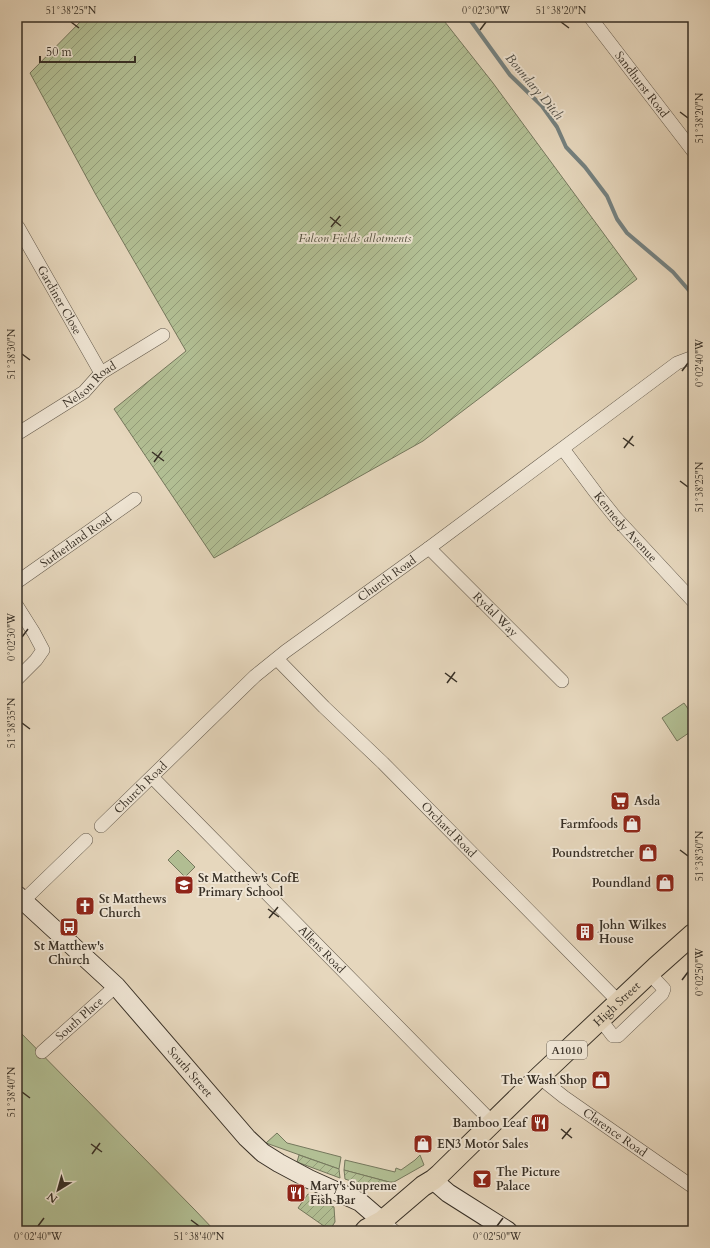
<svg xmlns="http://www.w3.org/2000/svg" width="710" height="1248" font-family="Cardo,serif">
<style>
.green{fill:#b2bf94;stroke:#75785d}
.garden{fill:url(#garden-furrows);stroke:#75785d}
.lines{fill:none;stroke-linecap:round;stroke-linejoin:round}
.stream{stroke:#748180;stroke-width:4}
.street-casing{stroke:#645a4c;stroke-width:14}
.secondary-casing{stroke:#383026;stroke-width:20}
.primary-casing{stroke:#383026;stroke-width:22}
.street{stroke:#efe5d4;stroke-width:13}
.secondary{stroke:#efe5d4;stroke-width:18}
.primary{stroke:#e6d7bd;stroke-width:20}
.ticks{fill:none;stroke:#383026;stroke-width:1.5}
.labels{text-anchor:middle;stroke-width:4;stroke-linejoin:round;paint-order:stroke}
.shield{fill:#efe5d4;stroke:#6f665a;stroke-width:1}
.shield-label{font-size:11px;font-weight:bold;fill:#383026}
.street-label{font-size:12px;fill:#383026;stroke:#efe5d4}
.park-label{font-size:12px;font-style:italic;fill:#504d3c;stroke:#efe5d4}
.poi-label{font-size:12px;font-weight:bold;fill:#383026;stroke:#efe5d4;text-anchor:start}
.water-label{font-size:13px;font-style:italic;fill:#4c4b44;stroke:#efe5d4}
.neatline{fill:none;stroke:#383026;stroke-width:1.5}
.ticks-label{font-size:10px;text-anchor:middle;fill:#383026}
</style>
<defs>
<pattern id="garden-furrows" width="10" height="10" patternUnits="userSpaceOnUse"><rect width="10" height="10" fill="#b2bf94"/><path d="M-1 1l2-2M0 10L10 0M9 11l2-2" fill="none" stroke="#929c79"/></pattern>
</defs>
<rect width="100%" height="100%" fill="#e6d7bd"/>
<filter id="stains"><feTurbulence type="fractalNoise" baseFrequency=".005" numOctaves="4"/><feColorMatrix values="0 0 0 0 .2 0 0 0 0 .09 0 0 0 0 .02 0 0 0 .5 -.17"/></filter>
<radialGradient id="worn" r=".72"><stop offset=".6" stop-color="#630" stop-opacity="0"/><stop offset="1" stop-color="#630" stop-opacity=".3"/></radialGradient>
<path class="green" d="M 684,703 L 693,716 L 693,730 L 677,741 L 662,718 Z
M 178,850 L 195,867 L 185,877 L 168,860 Z
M 17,1029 L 194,1209 L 215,1231 L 17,1231 Z
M 277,1133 L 287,1143 L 291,1144 L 341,1157 L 339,1169 L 266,1143 Z
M 420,1155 L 424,1165 L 394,1182 L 389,1182 L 344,1170 L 345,1160 L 395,1172 L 396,1168 L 401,1170 L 415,1160 Z"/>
<path class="garden" d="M 85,17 L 441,17 L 493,83 L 637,279 L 423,441 L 214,558 L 114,409 L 186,351 L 96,195 L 30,73 Z
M 299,1155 L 339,1169 L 340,1178 L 297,1162 Z
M 344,1170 L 389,1182 L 393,1188 C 375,1190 362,1185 345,1179 Z
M 308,1194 L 334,1207 L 335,1222 L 331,1228 L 335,1231 L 331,1231 L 298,1208 Z"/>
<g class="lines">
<path class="stream" d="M 468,17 L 510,75 L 542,106 L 557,127 L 566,147 L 585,167 L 607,196 L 617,219 L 627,233 L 673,272 L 693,295"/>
<defs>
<g id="street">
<path id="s1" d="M 590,17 L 693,151"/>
<path id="s2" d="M 18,227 L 101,373"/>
<path id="s3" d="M 17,434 L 84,392 L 101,373 L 163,335"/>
<path id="s4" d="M 563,449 L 596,493 L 616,518 L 693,601"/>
<path id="s5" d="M 429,548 L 562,681"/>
<path id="s6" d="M 17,582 L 135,499"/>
<path d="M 17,606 L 34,633 L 43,650 L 36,660 L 17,679"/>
<path id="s7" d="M 277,659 L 324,707 L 383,763 L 619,1002"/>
<path id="s8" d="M 152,777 L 492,1122"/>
<path id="s9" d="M 101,826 L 255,676 L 286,651 L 429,548 L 677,363 L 693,357"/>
<path d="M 23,901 L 86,840"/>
<path d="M 600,1019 L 613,1036 L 618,1036 L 662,994 L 664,989 L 649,973"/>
<path id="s10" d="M 42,1052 L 116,986"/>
<path id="s11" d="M 539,1077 L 564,1097 L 693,1187"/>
<path d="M 382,1221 L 394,1231"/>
</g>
<g id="secondary">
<path id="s12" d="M 17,895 L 116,986 L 247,1138 L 263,1153 L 279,1163 L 309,1179 L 360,1202 L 382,1221"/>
<path d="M 433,1180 L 448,1193 L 508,1231"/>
</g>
<g id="primary">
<path id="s13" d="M 365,1231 L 367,1229 L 382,1221 L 423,1186 L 433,1180 L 440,1174 L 539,1077 L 656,967 L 693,934"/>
</g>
</defs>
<use href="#street" class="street-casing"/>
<use href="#secondary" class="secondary-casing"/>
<use href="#primary" class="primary-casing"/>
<use href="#street" class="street"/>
<use href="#secondary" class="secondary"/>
<use href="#primary" class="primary"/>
</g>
<path class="ticks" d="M 71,22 L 79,28M 561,22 L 569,28M 480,30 L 486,22M 680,112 L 688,118M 330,217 L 341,226M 331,227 L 340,216M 22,354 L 30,360M 682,371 L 688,363M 623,438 L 634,446M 624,448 L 633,436M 152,452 L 164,461M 154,462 L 162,451M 680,481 L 688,487M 22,637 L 28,629M 445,673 L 457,682M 447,683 L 455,672M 22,723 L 30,729M 680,850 L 688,856M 268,909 L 279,917M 269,918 L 278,907M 682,980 L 688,972M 22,1092 L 30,1098M 561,1129 L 572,1138M 562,1139 L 571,1128M 91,1144 L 102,1152M 92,1154 L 100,1143M 191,1220 L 199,1226M 38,1226 L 44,1218M 497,1226 L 503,1218"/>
<defs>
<symbol id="supermarket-square" viewBox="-11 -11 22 22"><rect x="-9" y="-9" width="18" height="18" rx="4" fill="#8f2418" stroke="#efe5d4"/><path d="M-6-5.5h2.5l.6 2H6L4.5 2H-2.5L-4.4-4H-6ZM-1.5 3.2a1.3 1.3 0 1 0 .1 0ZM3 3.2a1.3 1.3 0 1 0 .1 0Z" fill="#fff"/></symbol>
<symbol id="shop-square" viewBox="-11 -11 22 22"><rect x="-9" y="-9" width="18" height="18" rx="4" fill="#8f2418" stroke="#efe5d4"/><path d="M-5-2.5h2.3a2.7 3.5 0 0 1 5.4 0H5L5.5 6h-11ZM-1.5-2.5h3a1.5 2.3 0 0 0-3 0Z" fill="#fff"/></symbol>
<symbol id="school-square" viewBox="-11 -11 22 22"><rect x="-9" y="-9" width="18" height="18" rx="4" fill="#8f2418" stroke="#efe5d4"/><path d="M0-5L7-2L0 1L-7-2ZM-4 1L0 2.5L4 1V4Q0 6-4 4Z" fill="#fff"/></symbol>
<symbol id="church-square" viewBox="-11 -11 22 22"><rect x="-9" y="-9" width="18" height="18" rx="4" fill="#8f2418" stroke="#efe5d4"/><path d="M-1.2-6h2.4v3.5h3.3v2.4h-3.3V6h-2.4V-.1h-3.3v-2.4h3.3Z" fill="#fff"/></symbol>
<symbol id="bus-square" viewBox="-11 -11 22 22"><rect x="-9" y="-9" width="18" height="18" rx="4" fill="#8f2418" stroke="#efe5d4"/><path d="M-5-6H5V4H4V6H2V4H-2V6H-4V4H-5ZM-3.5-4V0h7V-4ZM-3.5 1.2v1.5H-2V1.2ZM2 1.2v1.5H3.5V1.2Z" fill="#fff"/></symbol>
<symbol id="building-square" viewBox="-11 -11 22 22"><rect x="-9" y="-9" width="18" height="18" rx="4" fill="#8f2418" stroke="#efe5d4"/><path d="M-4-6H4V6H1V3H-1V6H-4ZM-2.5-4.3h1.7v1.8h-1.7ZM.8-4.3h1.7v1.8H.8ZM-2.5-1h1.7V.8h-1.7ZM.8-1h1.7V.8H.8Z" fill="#fff"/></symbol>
<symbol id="restaurant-square" viewBox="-11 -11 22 22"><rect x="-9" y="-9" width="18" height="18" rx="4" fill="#8f2418" stroke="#efe5d4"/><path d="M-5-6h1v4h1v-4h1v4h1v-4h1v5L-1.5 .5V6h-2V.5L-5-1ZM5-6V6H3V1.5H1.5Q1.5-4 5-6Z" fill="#fff"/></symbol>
<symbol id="bar-square" viewBox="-11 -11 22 22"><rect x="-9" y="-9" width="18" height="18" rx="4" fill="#8f2418" stroke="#efe5d4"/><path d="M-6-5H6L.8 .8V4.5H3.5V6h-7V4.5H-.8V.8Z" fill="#fff"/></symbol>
</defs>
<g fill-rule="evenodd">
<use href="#supermarket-square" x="609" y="790" width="22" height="22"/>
<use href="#shop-square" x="621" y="813" width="22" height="22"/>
<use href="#shop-square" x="637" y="842" width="22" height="22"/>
<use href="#shop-square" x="654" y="872" width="22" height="22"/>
<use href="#school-square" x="173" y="874" width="22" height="22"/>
<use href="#church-square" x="74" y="895" width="22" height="22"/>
<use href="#bus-square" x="58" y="916" width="22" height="22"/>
<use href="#building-square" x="574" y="921" width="22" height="22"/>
<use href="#shop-square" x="590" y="1069" width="22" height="22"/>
<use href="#restaurant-square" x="529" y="1112" width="22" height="22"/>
<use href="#shop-square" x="412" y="1133" width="22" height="22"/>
<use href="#bar-square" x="471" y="1168" width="22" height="22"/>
<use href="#restaurant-square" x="285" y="1182" width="22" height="22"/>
</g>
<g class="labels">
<rect class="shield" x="547" y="1041" width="40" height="18" rx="3"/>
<g class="shield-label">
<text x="567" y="1054">A1010</text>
</g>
<g class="street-label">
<text dy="4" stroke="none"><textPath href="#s1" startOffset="85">Sandhurst Road</textPath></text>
<text dy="4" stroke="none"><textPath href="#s2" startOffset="84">Gardiner Close</textPath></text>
<text dy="4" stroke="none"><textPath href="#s3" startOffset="88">Nelson Road</textPath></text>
<text dy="4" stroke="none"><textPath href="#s4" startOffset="100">Kennedy Avenue</textPath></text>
<text dy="4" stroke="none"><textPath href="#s6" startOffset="72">Sutherland Road</textPath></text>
<text dy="4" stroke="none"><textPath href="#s9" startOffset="379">Church Road</textPath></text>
<text dy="4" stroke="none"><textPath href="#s5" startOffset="94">Rydal Way</textPath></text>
<text dy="4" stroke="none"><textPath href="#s9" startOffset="55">Church Road</textPath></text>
<text dy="4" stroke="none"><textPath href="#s7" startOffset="242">Orchard Road</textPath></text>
<text dy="4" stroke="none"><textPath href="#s8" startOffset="242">Allens Road</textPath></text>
<text dy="4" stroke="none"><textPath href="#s13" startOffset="340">High Street</textPath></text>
<text dy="4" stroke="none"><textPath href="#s10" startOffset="50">South Place</textPath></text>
<text dy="4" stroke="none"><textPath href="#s12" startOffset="248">South Street</textPath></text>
<text dy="4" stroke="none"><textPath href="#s11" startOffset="94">Clarence Road</textPath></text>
</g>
<g class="park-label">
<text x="355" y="242">Falcon Fields allotments</text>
</g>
<g class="poi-label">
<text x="634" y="805">Asda</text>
<text x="618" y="828" text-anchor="end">Farmfoods</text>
<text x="634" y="857" text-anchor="end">Poundstretcher</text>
<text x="198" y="882">St Matthew's CofE<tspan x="198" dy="14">Primary School</tspan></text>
<text x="651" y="887" text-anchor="end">Poundland</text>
<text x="99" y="903">St Matthews<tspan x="99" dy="14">Church</tspan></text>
<text x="599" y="929">John Wilkes<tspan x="599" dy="14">House</tspan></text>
<text x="69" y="950" text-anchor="middle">St Matthew's<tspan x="69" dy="14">Church</tspan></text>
<text x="587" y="1084" text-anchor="end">The Wash Shop</text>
<text x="526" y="1127" text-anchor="end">Bamboo Leaf</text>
<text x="437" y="1148">EN3 Motor Sales</text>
<text x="496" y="1176">The Picture<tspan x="496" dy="14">Palace</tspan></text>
<text x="310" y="1190">Mary's Supreme<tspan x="310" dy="14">Fish Bar</tspan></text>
</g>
<g class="water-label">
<text transform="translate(535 86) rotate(50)" y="5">Boundary Ditch</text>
</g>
</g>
<rect width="710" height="1248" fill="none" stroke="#e6d7bd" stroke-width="44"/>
<g transform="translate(58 1190) rotate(217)" stroke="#efe5d4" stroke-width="3" paint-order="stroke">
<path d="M0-3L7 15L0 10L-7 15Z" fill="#383026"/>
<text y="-6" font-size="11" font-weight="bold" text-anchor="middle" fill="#383026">N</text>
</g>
<path d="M40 56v6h95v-6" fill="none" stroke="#383026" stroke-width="2"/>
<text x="46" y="56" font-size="12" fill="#383026" stroke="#efe5d4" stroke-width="3" paint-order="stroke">50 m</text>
<rect x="22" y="22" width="666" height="1204" class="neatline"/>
<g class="ticks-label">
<text x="71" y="14">51°38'25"N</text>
<text x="486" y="14">0°02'30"W</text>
<text x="561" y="14">51°38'20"N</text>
<text transform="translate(699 118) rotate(-90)" y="4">51°38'20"N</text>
<text transform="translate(11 354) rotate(-90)" y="4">51°38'30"N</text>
<text transform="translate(699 363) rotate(-90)" y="4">0°02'40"W</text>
<text transform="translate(699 487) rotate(-90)" y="4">51°38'25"N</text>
<text transform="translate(11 637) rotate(-90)" y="4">0°02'30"W</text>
<text transform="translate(11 723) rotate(-90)" y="4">51°38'35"N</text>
<text transform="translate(699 856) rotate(-90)" y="4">51°38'30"N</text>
<text transform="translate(699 972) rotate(-90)" y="4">0°02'50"W</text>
<text transform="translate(11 1092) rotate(-90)" y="4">51°38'40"N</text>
<text x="38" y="1240">0°02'40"W</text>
<text x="199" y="1240">51°38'40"N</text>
<text x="497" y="1240">0°02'50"W</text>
</g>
<rect width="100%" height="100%" filter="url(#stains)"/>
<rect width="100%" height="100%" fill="url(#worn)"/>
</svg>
